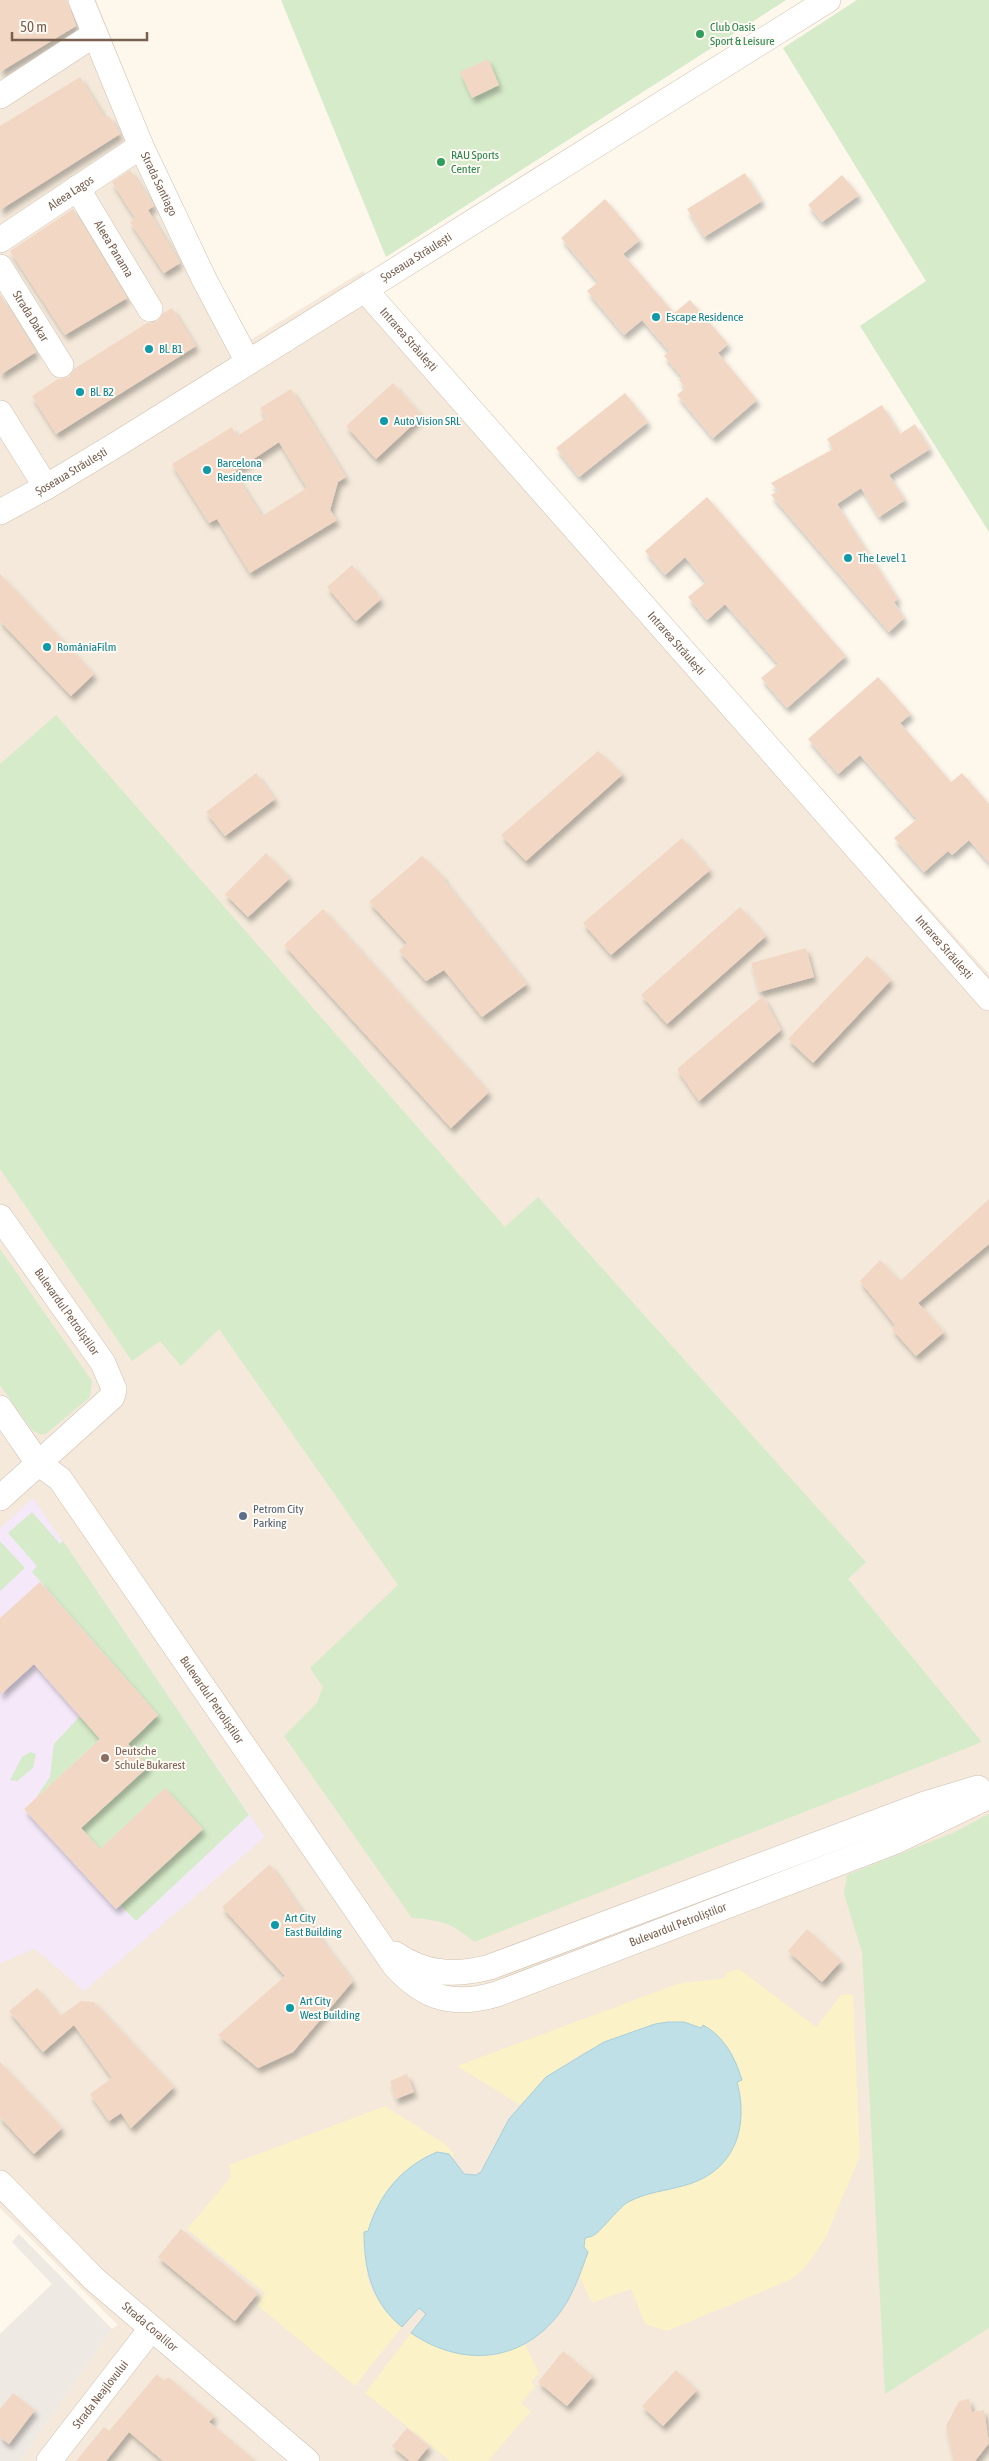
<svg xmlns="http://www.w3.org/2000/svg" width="989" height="2461" font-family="'Asap Condensed',sans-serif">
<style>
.residential{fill:#f4e9da}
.industrial{fill:#efe9e4}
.education{fill:#f4e8f9}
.green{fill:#d6ebc9}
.sand{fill:#fbf2c8}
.water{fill:#bfe0e7;stroke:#a6cfd9}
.building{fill:#f2d8c4;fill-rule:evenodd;filter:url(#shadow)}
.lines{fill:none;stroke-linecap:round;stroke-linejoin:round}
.minor-casing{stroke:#d0c0b0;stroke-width:26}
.minor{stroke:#fff;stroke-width:25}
.leisure-dot{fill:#2e9e5b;stroke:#fffaf3;stroke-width:2}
.culture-dot{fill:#0f9aa8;stroke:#fffaf3;stroke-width:2}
.service-dot{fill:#5c6f8a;stroke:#fffaf3;stroke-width:2}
.education-dot{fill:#8d6e63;stroke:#fffaf3;stroke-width:2}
.labels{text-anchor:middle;stroke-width:4;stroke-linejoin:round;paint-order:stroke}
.leisure-label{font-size:12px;fill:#27864d;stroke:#fffaf3;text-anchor:start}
.street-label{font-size:12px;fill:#795f4e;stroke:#fffaf3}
.culture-label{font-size:12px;fill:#0d838f;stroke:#fffaf3;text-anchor:start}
.service-label{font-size:12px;fill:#4e5e75;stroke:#fffaf3;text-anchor:start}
.education-label{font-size:12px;fill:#785e54;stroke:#fffaf3;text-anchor:start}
</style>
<defs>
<filter id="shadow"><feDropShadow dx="3" dy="5.5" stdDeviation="2.5" flood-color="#0004"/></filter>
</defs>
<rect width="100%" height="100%" fill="#fdf7ec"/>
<path class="residential" d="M 0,0 L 96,0 L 151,137 L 247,342 L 363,271 L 653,602 L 989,974 L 989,2461 L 20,2461 L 112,2329 L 118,2325 L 0,2208 Z"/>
<path class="industrial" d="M 19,2234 L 112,2329 L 20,2461 L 0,2461 L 0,2334 L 52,2284 L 12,2242 Z"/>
<path class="education" d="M 33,1498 L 265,1837 L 84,1991 L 35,1949 L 0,1963 L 0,1528 Z"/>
<path class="green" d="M 281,0 L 786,0 L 386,257 Z
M 857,0 L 989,0 L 989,532 L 860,326 L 926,281 L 783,48 Z
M 56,715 L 505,1227 L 538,1197 L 866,1562 L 848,1579 L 982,1742 L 474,1942 C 453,1923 440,1920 412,1918 L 284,1736 L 317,1703 L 323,1687 L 310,1668 L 398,1585 L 219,1329 L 181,1366 L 160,1341 L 132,1361 L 0,1169 L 0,764 Z
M 0,1249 L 92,1381 L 90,1397 L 47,1433 L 42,1435 L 33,1431 L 0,1385 Z
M 32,1512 L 60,1544 L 63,1541 L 249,1815 L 136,1921 L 120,1905 L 165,1789 L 100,1849 L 81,1828 L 148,1766 L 128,1744 L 158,1715 L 32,1572 L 37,1566 L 8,1533 Z
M 0,1541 L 25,1568 L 0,1591 Z
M 80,1716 L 100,1739 L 35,1799 L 50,1777 L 54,1744 Z
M 30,1752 L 36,1754 L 33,1768 L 17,1781 L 10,1780 L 22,1757 Z
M 989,1814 L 989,2328 L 885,2394 L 862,1952 L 844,1894 L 847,1875 L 955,1832 Z"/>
<path class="sand" d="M 739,1969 L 816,2027 L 841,1995 L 853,1994 L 860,2156 L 826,2237 L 805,2268 L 793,2278 L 776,2286 L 667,2331 L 645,2324 L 631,2289 L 592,2303 L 579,2275 C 584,2262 581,2247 585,2238 C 588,2237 590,2237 593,2236 C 598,2234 617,2210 625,2204 C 652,2185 685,2190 715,2171 L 742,2107 L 740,2093 L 737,2082 L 701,2029 L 684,2022 L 655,2024 L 584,2052 L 546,2077 L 520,2105 L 457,2066 L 677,1984 C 694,1980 709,1982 726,1977 L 725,1973 Z
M 385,2106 L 445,2144 L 453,2153 L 453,2158 L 449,2154 C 435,2160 414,2164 403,2173 C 376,2195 361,2240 367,2274 C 370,2294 387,2315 402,2327 L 355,2386 L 257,2305 L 265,2293 L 187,2229 L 231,2177 L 229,2165 Z
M 411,2333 C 447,2357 486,2363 525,2344 L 539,2373 L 531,2382 L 535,2386 L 521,2403 L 531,2411 L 488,2461 L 450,2461 L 365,2393 Z"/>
<path class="water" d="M 668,2022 L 684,2022 L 701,2028 L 703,2025 C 725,2037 735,2058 742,2080 L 737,2082 C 749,2127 735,2171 686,2185 C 666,2191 647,2192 628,2202 C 617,2209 599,2234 592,2236 C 590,2237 588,2237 585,2238 L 584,2247 L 588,2252 C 582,2269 576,2286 567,2302 C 531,2361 467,2371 411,2333 L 426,2314 L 419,2308 L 402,2327 C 372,2303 364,2269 364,2232 L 368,2231 C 379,2195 401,2167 437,2152 L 449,2154 L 464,2174 L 476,2175 L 481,2172 L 509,2119 L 546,2077 L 604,2042 L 655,2024 Z"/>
<path class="building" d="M 0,0 L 67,0 L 76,26 L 0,72 Z
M 488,59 L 499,85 L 472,98 L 460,72 Z
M 80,77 L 105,118 L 109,116 L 120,134 L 0,210 L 0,126 Z
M 130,170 L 153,204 L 154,206 L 148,210 L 180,263 L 164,273 L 130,222 L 135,218 L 112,182 Z
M 745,173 L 762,201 L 704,237 L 687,209 Z
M 842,175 L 859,195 L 822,222 L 808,205 Z
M 605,199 L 640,240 L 623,254 L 674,313 L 690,300 L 728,344 L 718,353 L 757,400 L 713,438 L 677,395 L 685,388 L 679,380 L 682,377 L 664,356 L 669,351 L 642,320 L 624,335 L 587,291 L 598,282 L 561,238 Z
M 73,209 L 127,298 L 65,335 L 10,251 Z
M 0,294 L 36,352 L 0,375 Z
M 172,308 L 196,346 L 56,434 L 32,396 L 58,379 L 69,377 L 74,369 L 147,323 L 158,321 L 163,313 Z
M 393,383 L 422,416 L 376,459 L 346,426 Z
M 291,389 L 346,477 L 338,482 L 330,510 L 337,520 L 250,573 L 217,519 L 209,523 L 172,464 L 232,427 L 237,436 L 266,418 L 260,408 ZM 279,442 L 307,488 L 262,516 L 234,472 Z
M 625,393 L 648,422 L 579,477 L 556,448 Z
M 882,405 L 900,434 L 915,424 L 930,449 L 889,475 L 905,500 L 879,517 L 861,488 L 837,504 L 898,599 L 894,602 L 904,618 L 889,632 L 771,495 L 778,491 L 771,483 L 833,449 L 827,439 Z
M 707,497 L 846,656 L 787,708 L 761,678 L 778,664 L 725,604 L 707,620 L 688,597 L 706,582 L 685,557 L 665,575 L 645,551 Z
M 352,565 L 381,599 L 356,621 L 327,587 Z
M 0,574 L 94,674 L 71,696 L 0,621 Z
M 878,677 L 911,714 L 900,723 L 951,782 L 962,773 L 989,804 L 989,863 L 969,840 L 952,855 L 948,851 L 924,872 L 894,838 L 917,819 L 860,755 L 838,774 L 808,739 Z
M 598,751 L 623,774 L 526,861 L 501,835 Z
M 256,773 L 275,799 L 225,836 L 206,812 Z
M 682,838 L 710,870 L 611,955 L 583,923 Z
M 266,853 L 290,878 L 248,917 L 225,894 Z
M 422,856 L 445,879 L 444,880 L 527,984 L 482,1017 L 444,970 L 426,981 L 399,951 L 407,943 L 369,902 Z
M 740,907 L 766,936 L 667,1024 L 641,995 Z
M 323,909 L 489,1092 L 451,1128 L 284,945 Z
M 806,948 L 814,977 L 759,992 L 751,963 Z
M 867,956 L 891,980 L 813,1063 L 788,1039 Z
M 763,996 L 781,1030 L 699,1101 L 677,1069 Z
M 989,1199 L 989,1244 L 918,1303 L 944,1332 L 916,1356 L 892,1329 L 895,1325 L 860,1281 L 880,1260 L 900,1281 Z
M 40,1582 L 158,1715 L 128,1744 L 149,1766 L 81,1828 L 100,1849 L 165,1788 L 203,1829 L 116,1909 L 24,1809 L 100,1739 L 34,1664 L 0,1695 L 0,1618 Z
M 270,1864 L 324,1943 L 353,1981 L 293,2052 L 258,2068 L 218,2035 L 285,1976 L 222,1907 Z
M 807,1929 L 841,1961 L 822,1982 L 788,1951 Z
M 37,1988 L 60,2016 L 81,2001 L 94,2002 L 174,2087 L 131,2128 L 121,2113 L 109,2121 L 90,2094 L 112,2078 L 74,2025 L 43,2052 L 9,2011 Z
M 0,2062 L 62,2128 L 34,2154 L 0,2117 Z
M 407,2074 L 414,2092 L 396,2099 L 390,2081 Z
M 181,2229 L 258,2293 L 235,2321 L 158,2257 Z
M 563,2351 L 593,2376 L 567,2406 L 538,2382 Z
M 676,2370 L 697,2390 L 663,2426 L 642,2406 Z
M 157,2374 L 164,2381 L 168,2377 L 214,2416 L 209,2422 L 256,2461 L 163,2461 L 129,2432 L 106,2461 L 76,2461 L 104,2427 L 109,2431 Z
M 13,2393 L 35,2410 L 9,2444 L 0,2437 L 0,2409 Z
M 969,2399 L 972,2412 L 984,2410 L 989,2443 L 975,2461 L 954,2461 L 946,2426 L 959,2401 Z
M 407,2428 L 429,2446 L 417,2461 L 410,2461 L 392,2446 Z"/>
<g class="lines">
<defs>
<g id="minor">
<path id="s1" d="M 81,0 L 141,146 L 204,279 L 248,362"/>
<path d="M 0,96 L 95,34"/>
<path id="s2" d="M 77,188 L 150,309"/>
<path id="s3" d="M 0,240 L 141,146"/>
<path id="s4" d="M 0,267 L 61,365"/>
<path id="s5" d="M 365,290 L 989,998"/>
<path d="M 0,413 L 46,487"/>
<path id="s6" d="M 0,512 L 46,487 L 119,443 L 828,0"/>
<path id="s7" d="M 0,1217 L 103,1363 L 114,1389 L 112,1397 L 0,1498"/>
<path id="s8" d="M 0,1408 L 38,1463 L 60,1479 L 395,1966 C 425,1999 454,2007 497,1994 L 896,1841 L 989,1796"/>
<path d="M 395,1954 C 426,1975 455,1976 490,1967 L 925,1804 L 978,1788"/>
<path id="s9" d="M 0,2183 L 94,2279 L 307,2461"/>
<path id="s10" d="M 49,2461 L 151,2329"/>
</g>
</defs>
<use href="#minor" class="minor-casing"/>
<use href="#minor" class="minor"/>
</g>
<g class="leisure-dot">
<circle cx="700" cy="34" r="5"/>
<circle cx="441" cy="162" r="5"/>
</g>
<g class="culture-dot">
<circle cx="656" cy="317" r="5"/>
<circle cx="149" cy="349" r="5"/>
<circle cx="80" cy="392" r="5"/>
<circle cx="384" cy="421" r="5"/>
<circle cx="207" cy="470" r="5"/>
<circle cx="848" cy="558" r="5"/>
<circle cx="47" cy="647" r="5"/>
<circle cx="275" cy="1925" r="5"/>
<circle cx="290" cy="2008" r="5"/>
</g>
<circle class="service-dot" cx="243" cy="1516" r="5"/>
<circle class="education-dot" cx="105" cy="1758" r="5"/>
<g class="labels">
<g class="leisure-label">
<text x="710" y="31">Club Oasis<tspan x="710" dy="14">Sport &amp; Leisure</tspan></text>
<text x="451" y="159">RAU Sports<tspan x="451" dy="14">Center</tspan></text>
</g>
<g class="street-label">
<text dy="4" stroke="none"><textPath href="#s1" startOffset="200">Strada Santiago</textPath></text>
<text dy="4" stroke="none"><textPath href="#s3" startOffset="85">Aleea Lagos</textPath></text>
<text dy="4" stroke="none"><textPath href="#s2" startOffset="71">Aleea Panama</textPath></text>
<text dy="4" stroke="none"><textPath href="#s6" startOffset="488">Șoseaua Străulești</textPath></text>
<text dy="4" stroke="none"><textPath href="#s4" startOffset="58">Strada Dakar</textPath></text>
<text dy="4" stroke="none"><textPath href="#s5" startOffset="66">Intrarea Străulești</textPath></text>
<text dy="4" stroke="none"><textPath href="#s6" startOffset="82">Șoseaua Străulești</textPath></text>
<text dy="4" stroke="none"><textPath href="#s5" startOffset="471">Intrarea Străulești</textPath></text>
<text dy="4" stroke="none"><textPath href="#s5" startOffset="876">Intrarea Străulești</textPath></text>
<text dy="4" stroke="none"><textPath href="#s7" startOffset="116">Bulevardul Petroliștilor</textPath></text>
<text dy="4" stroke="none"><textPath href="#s8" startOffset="362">Bulevardul Petroliștilor</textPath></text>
<text dy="4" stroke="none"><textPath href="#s8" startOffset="992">Bulevardul Petroliștilor</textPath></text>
<text dy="4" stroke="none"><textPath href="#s9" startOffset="208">Strada Coralilor</textPath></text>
<text dy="4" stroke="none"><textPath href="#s10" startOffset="84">Strada Neajlovului</textPath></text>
</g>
<g class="culture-label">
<text x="666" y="321">Escape Residence</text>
<text x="159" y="353">Bl. B1</text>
<text x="90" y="396">Bl. B2</text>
<text x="394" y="425">Auto Vision SRL</text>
<text x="217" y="467">Barcelona<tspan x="217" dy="14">Residence</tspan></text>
<text x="858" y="562">The Level 1</text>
<text x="57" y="651">RomâniaFilm</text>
<text x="285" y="1922">Art City<tspan x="285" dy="14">East Building</tspan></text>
<text x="300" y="2005">Art City<tspan x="300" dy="14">West Building</tspan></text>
</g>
<g class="service-label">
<text x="253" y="1513">Petrom City<tspan x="253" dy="14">Parking</tspan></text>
</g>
<g class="education-label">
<text x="115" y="1755">Deutsche<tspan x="115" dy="14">Schule Bukarest</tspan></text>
</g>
</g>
<path d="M12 32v8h135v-8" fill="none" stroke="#795f4e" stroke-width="2.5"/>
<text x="20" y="32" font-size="15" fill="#795f4e" stroke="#fffaf3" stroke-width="4" paint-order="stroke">50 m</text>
</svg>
